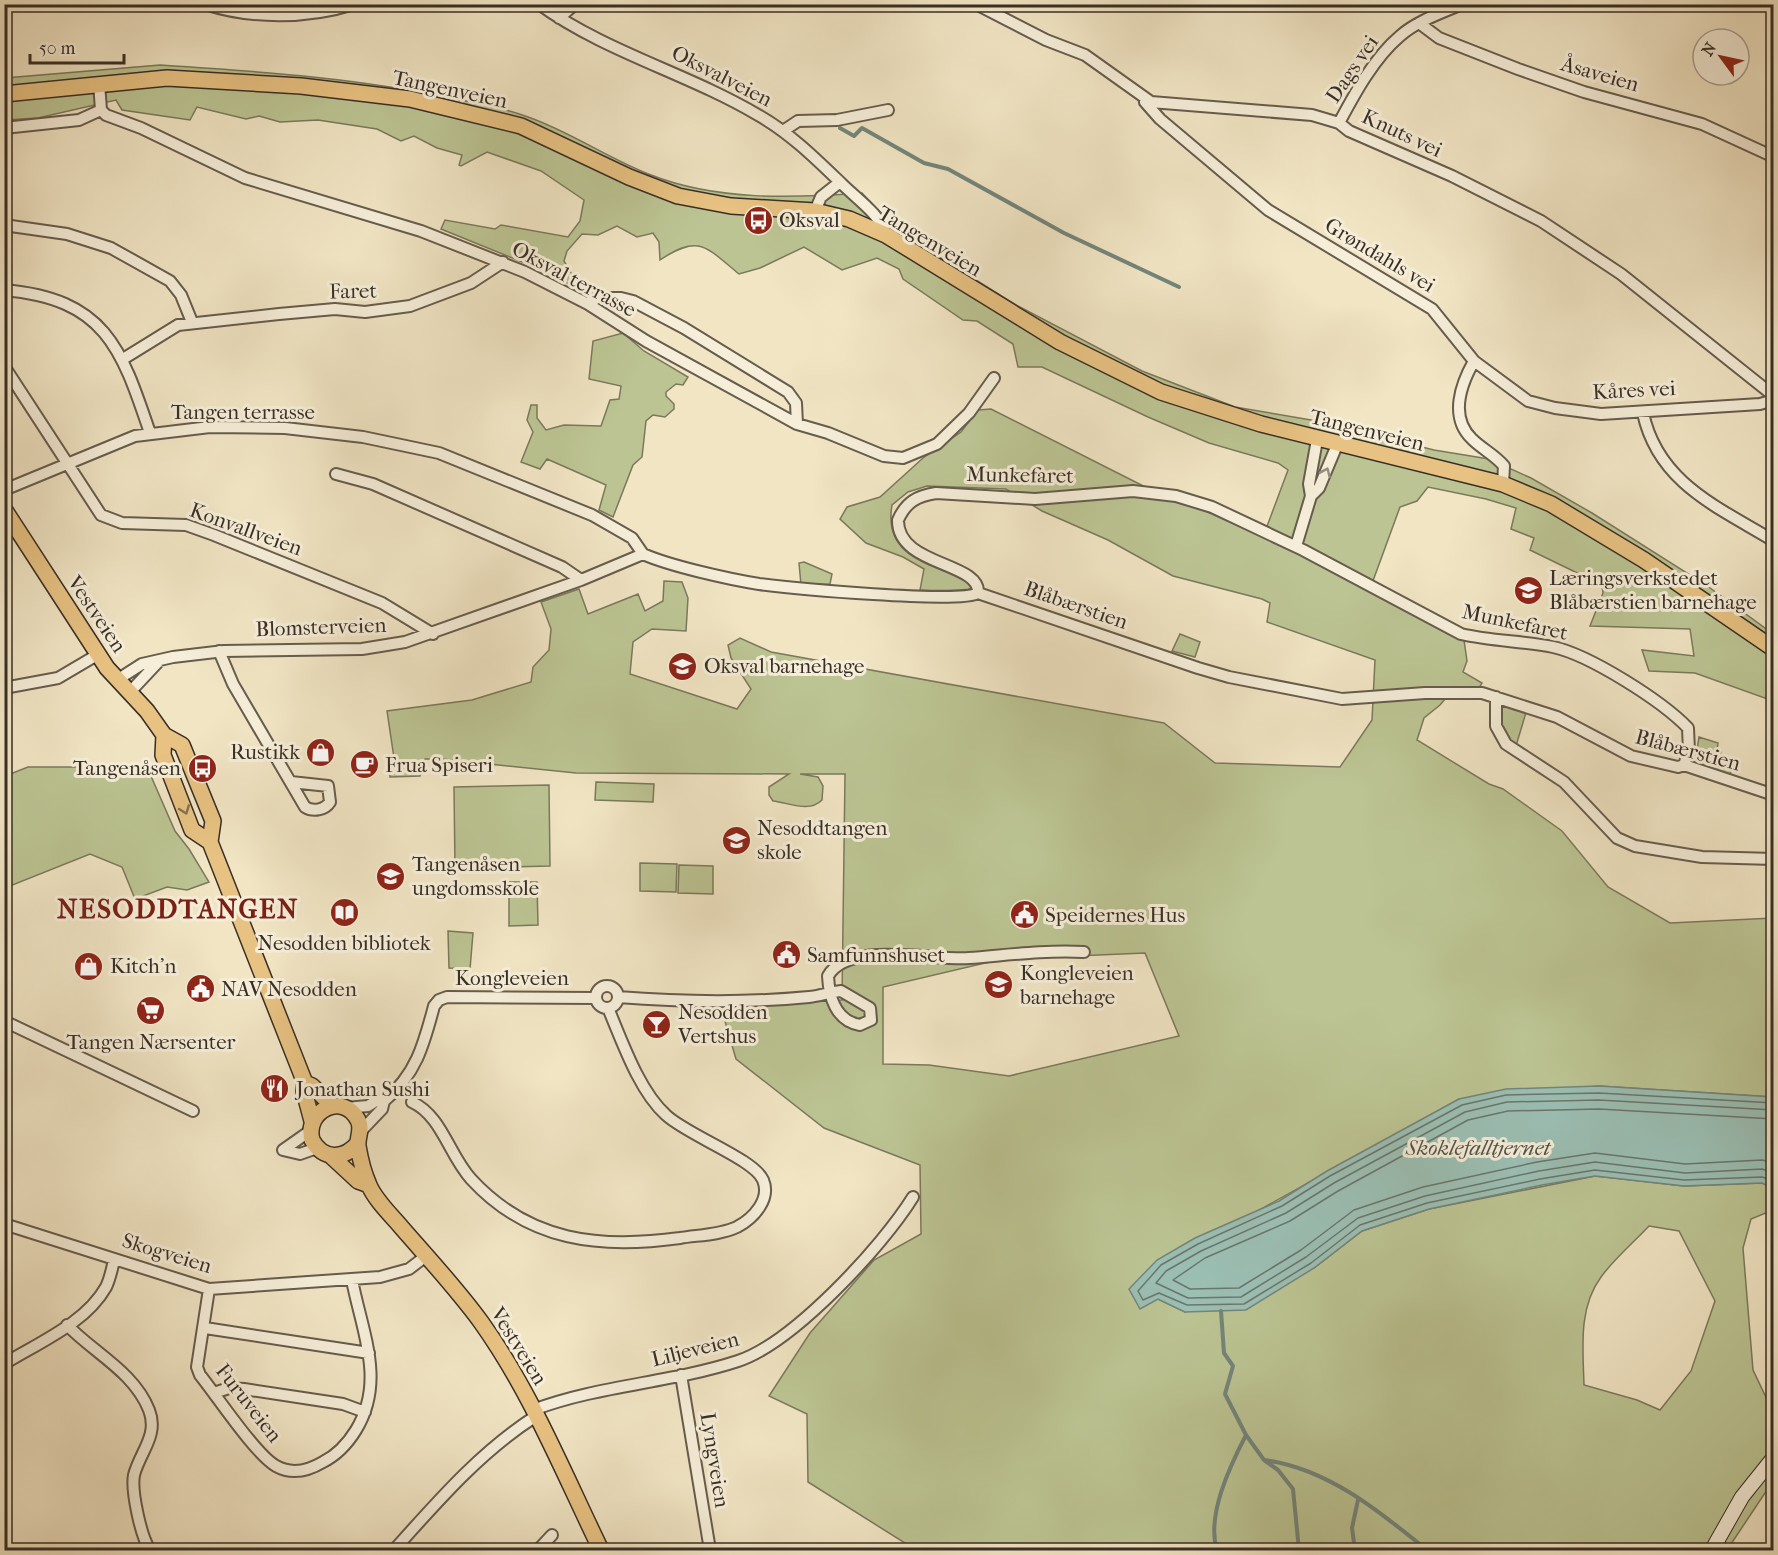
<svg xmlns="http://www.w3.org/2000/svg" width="1778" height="1555" font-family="'IM FELL French Canon',serif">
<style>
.green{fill:#bcc493;stroke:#7a795c;stroke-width:1.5;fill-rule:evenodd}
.water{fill:#9bbfb4;stroke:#73857b;stroke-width:1.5}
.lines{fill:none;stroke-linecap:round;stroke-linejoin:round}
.shore{stroke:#6a766d;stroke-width:1.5}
.stream{stroke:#73857b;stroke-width:4}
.minor-casing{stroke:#665c4e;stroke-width:14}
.secondary-casing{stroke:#382e26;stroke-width:16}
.primary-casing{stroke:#382e26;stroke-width:18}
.minor{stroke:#f6eed9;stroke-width:10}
.secondary{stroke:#f6eed9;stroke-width:14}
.primary{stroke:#e8c282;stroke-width:15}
.oneway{stroke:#978e80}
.oneway2{stroke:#87714f}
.labels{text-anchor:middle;stroke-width:6;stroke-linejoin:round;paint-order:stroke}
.street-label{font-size:21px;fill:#382e26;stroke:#f6eed9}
.poi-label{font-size:21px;fill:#382e26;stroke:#f6eed9;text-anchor:start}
.water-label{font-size:22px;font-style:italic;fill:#51524a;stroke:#f6eed9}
.district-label{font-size:27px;font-weight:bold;letter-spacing:1.5px;fill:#7a1f14;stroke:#f6eed9}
</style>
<rect width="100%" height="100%" fill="#f1e5c4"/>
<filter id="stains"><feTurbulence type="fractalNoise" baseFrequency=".00333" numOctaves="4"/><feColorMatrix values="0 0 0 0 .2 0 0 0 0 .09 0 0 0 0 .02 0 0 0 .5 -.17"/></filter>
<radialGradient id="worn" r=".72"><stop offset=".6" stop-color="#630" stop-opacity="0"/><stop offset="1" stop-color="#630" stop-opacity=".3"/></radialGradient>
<path class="green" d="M 160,65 C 253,71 344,77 435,95 C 466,101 498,106 528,117 C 571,132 609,159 651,175 C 717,201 793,198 862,193 L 878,210 L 915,242 L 1016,305 L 1142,371 L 1235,407 L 1317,421 L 1434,450 L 1489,459 L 1531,478 L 1592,513 L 1706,585 L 1773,634 L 1773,701 L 1695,673 L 1649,671 L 1642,650 L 1694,656 L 1690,629 L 1590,626 L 1603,593 L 1602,585 L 1530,550 L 1534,538 L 1511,529 L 1516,508 L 1486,499 L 1428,487 L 1417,501 L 1400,507 L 1370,589 L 1464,640 L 1467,661 L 1463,672 L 1482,683 L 1479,688 L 1455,687 L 1440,705 L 1424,718 L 1417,740 L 1489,784 L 1503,789 L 1562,831 L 1608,887 L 1670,923 L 1773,918 L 1773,1097 L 1599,1086 L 1459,1099 L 1252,1214 L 1158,1299 L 1185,1312 L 1314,1268 L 1362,1231 L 1429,1209 L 1595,1176 L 1684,1186 L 1762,1183 L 1773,1188 L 1773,1210 L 1751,1219 L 1743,1248 L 1753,1370 L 1773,1412 L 1773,1481 L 1727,1550 L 1014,1550 L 1006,1544 L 976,1550 L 916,1550 L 808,1482 L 807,1414 L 769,1396 L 810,1333 L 874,1260 L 921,1234 L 920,1165 L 824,1128 L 736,1059 L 720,1004 L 842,1000 L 845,774 L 800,774 L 818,777 L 823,786 L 822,800 C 809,813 790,803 773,801 L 769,795 L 769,787 L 789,774 L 576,773 L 441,759 L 425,759 L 420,776 L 390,777 L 390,758 L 394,758 L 387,711 L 472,700 L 531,682 L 533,667 L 549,650 L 551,629 L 541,602 L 579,589 L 588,614 L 638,594 L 645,611 L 663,601 L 664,581 L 682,582 L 688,598 L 686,631 L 652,629 L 633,642 L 630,674 L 737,709 L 751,689 L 731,658 L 728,645 L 740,638 L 771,652 L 1164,723 L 1215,763 L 1340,767 L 1372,720 L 1375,660 L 1267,622 L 1270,603 L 1262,599 L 1173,576 L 1108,540 L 1042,511 L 1006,489 L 927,486 L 908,492 L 892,505 C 883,557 929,563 967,580 L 971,588 L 963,593 L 920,590 L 924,569 L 903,557 L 866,543 L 840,519 L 847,507 L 880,497 L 923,458 L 961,432 L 978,410 L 991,409 L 1173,501 L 1194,506 L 1263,537 L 1288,470 L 1278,463 L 1209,443 L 1148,417 L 1042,367 L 1018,367 L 1013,344 L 977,321 L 963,320 L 903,279 L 899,269 L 877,258 L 842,270 L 804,247 L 760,268 L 739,274 C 705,246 699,234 660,260 L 659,242 L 653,233 L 637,237 L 617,226 L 598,235 L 582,234 L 567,251 L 564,261 L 578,285 L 572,286 L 538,265 L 532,266 L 441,229 L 445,220 L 495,229 L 501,225 L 568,237 L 580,221 L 584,200 L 541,171 L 487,152 L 461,166 L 459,165 L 462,155 L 437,148 L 414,136 L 401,141 L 377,129 L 318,120 L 280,122 L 259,116 L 246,119 L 197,107 L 190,120 L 122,110 L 116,100 L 38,118 L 5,120 L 5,78 ZM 1145,953 L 1179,1036 L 1009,1076 L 929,1065 L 883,1064 L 883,987 L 1002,959 ZM 1649,1226 L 1679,1231 L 1715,1301 L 1691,1371 L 1660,1410 L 1637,1400 L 1584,1385 C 1583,1349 1578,1308 1601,1277 C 1614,1259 1633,1243 1649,1226 Z
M 623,333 L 644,351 L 688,377 L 683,385 L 676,384 L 666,392 L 666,396 L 674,404 L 674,409 L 665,417 L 653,415 L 646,421 L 642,457 L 633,465 L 613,517 L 599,510 L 606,485 L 547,459 L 540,469 L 521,462 L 533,432 L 527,420 L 531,405 L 537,405 L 537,418 L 546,430 L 564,425 L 601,426 L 610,400 L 619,399 L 621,386 L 589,379 L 593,341 Z
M 804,562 L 832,574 L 830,584 L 801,585 L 799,563 Z
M 1180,634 L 1200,642 L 1195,657 L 1172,651 Z
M 1505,704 L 1527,709 L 1516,746 C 1503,735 1500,725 1501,709 Z
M 1699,737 L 1718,743 L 1717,750 L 1721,752 L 1719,759 L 1733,766 L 1729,776 L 1700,767 L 1695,763 Z
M 28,767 L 147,767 L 175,831 L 189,849 L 209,882 L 187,890 L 167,887 L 135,899 L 122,867 L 90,854 L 5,888 L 5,776 Z
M 596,782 L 654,784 L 653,802 L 595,800 Z
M 549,785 L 550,866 L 455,868 L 454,787 Z
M 640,863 L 677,864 L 676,892 L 640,891 Z
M 679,865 L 713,866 L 713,894 L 678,893 Z
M 509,882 L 537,882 L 538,925 L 509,926 Z
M 448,931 L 473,933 L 470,969 L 449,968 Z"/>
<path class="water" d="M 1599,1086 L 1773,1097 L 1773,1188 L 1762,1183 L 1684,1186 L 1595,1176 L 1542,1185 L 1429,1209 L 1362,1231 L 1314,1268 L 1246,1310 L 1185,1312 L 1158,1299 L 1140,1309 L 1129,1289 L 1157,1260 L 1195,1238 L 1279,1201 L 1327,1171 L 1459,1099 L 1506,1089 Z"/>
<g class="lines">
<path class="shore" d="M 1774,1103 L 1599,1093 L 1506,1095 L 1462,1105 L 1330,1176 L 1282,1206 L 1198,1244 L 1161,1265 L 1138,1291 L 1143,1300 L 1159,1293 L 1187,1305 L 1244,1304 L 1311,1263 L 1360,1225 L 1427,1203 L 1540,1179 L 1595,1170 L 1684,1180 L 1762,1177 L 1774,1181
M 1774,1110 L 1599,1100 L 1507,1102 L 1465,1112 L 1334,1183 L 1286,1213 L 1201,1251 L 1166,1271 L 1156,1283 L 1188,1298 L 1241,1297 L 1306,1257 L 1358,1218 L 1425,1196 L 1539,1171 L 1595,1162 L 1685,1173 L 1762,1169 L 1774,1173
M 1774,1119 L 1599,1109 L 1508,1111 L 1468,1120 L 1338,1191 L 1290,1221 L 1205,1258 L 1173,1280 L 1190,1289 L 1239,1288 L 1301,1250 L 1354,1210 L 1423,1187 L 1537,1162 L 1595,1153 L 1685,1164 L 1762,1160 L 1774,1163"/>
<path class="stream" d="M 840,128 L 854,136 L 862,128 L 924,163 L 948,169 L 1064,233 L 1179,287
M 1221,1311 L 1224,1353 L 1233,1366 L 1225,1394 L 1246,1435 L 1264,1460 C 1327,1468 1379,1511 1427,1550
M 1264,1460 L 1278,1470 L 1293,1489 L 1299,1550
M 1217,1550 C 1206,1516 1230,1466 1246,1435
M 1355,1550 L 1352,1528 L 1358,1500"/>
<defs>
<path id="minor" d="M 205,4 C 251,19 307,19 354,4
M 539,4 C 605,52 687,73 758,115 C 790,133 816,159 842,184 C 857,199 880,214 886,235
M 976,4 L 1046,40 L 1085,55 L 1151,102 L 1312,115 L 1339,123 L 1349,131 L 1452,176 L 1541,221 L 1621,274 L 1774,396
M 559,18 L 575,4
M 1419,23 L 1439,38 L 1518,69 L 1584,92 L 1702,124 L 1774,157
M 99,83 L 101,110
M 1146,100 L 1145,102 L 1160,119 L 1268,210 L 1432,309 L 1474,361 L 1528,401 L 1555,408 L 1601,414 L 1760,404 L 1774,400
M 101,110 L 106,115 L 141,128 L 245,178 L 421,231 L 525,272 L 588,304 L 646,341 L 797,424 L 828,433 L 884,456 L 903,458 L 937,444 L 969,413 L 994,378
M 1339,123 C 1355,93 1374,58 1400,36 C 1417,21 1441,13 1462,4
M 4,128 L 79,120 L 101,110
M 783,131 L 798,121 L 837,120 L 888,110
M 815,211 L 821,197 L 840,182
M 4,225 L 67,234 L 111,248 L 170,281 L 181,295 L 192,322
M 4,290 C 105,299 121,347 150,433
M 588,304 L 597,298 L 621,298 L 633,301 L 684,328 L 788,392 L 796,403 L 797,424
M 123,359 L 178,325 L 279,314 L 335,309 L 365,312 L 410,306 L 471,283 L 503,262
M 1474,361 C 1461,384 1449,417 1472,439 C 1482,449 1495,455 1504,466 L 1503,484
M 4,366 L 101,515 L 122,523 L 186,525 L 214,535 L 382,603 L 433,634
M 1643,413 C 1658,483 1718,507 1774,541
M 336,474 L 373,484 L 562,567 L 581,580
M 4,490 L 135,436 L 210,427 L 285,428 L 363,437 L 439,453 L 592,515 L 632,538 L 643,554
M 1311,496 L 1319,488 L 1337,445
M 1296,546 L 1311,496 L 1309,484 L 1317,440
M 643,554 C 670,566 728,579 759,584 C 789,588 961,604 978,593 L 1198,668 L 1229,677 L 1342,699 L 1425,693 L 1482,693 L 1557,717 L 1631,756 L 1678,767 L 1684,765 L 1774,795
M 978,593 C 981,562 897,566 898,520 C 906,502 917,496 936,493 L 1035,499 L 1133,491 L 1176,496 L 1212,507 L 1303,550 L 1461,634 C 1491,641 1522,641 1553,647 C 1590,655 1662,701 1688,728 L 1689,751 L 1684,765
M 219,651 L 233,684 L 305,807 C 313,812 325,810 330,802 L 328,786 L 291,782
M 117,680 L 142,664 L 173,657 L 224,651 L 362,649 L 405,642 L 581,580 L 643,554
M 4,688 L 58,678 L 97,655
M 130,692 L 160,660
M 1496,697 L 1496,726 L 1506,744 L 1564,782 L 1617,838 L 1635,846 L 1702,857 L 1774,859
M596 997a11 11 0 1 1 22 0a11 11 0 1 1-22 0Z
M 618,997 C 681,1002 746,1003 809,997 C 820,996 830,992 841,991 L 870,1008 L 871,1020 L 860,1025 C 836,1021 829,997 828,976 C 848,940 935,961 969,958 C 1008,955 1044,950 1084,952
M 4,1021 L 193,1111
M 412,1102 C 442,1116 449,1155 471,1179 C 529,1242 600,1249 680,1238 C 698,1235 720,1235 737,1227 C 754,1218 771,1199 763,1180 C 754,1159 687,1135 666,1115 C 639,1091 622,1041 608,1008
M 346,1108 L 368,1106 L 376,1101 L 384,1101 C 416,1075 424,1044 434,1006 L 439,1000 L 447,997 L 596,998
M 310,1131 L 283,1150 L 300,1154 L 317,1148
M 361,1131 L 382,1109 L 384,1101
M 4,1224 L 209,1289 L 380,1277 L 409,1269 L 426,1256
M 209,1289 L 197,1367 L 200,1375 C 217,1396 256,1455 276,1466 C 292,1475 308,1471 323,1462 C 337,1455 348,1443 356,1430 C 386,1381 362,1332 352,1280
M 67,1325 C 94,1353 134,1372 149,1410 C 159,1435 140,1452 134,1475 C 131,1491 141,1537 150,1550
M 205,1328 L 369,1353
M 4,1364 C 38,1343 86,1323 106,1287 C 110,1279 112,1269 114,1260
M 681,1375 L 710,1550
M 214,1393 L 229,1388 L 244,1389 L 343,1404 L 365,1412
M 533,1410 C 599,1385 671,1383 738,1361 C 793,1343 882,1247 913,1197
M 394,1550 C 438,1501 480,1452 536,1416
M 538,1550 L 552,1535"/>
<path id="secondary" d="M 1712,1550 L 1742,1497 L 1774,1457"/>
<path id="primary" d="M 4,94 L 167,78 L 301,86 L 410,99 L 521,126 L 629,177 L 678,196 L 731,206 L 815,211 L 849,219 L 886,235 L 1060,342 L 1161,392 L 1261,424 L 1503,484 L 1551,504 L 1644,560 L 1774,649
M 4,509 L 107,668 L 147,711 L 164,735 L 182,745 L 213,821 L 210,842 L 305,1083 L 304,1091 L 312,1121
M 164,735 L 163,755 L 192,830 L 210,842
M 305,1083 L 312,1086 L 333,1106
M 358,1143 C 344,1160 323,1160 312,1140 C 304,1111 343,1091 358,1120 C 363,1129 357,1137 358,1146 C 360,1158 364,1174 369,1185 C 375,1200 392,1216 402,1228 C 429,1259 457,1289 481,1322 C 531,1392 564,1474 601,1550
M 331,1156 L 358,1181 L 369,1185"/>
</defs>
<use href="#minor" class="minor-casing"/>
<use href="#secondary" class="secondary-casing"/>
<use href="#primary" class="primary-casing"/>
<use href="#minor" class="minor"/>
<use href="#secondary" class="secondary"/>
<use href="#primary" class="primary"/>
</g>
<defs><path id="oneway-chevron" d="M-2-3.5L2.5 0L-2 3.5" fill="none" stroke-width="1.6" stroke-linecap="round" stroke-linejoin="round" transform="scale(1.5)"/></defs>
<use class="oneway" href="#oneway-chevron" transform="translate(1326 472) rotate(-66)"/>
<use class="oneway2" href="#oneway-chevron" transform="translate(185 810) rotate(69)"/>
<defs>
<symbol id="bus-disc" viewBox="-11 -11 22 22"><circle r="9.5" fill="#8f2418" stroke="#f6eed9"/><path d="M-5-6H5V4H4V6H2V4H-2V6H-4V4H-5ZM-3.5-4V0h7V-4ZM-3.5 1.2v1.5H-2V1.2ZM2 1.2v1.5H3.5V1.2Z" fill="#fff"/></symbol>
<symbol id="school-disc" viewBox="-11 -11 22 22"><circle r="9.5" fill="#8f2418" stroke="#f6eed9"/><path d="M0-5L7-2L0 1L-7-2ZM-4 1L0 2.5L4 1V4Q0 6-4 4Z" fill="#fff"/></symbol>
<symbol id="shop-disc" viewBox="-11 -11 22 22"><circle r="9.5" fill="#8f2418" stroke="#f6eed9"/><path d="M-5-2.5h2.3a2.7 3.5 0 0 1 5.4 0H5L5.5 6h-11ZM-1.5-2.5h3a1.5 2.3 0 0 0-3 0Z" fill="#fff"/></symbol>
<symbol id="cafe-disc" viewBox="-11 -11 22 22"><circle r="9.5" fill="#8f2418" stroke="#f6eed9"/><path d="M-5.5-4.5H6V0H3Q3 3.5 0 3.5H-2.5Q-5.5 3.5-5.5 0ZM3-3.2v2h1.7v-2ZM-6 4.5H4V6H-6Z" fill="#fff"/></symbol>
<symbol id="library-disc" viewBox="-11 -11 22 22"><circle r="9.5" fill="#8f2418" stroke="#f6eed9"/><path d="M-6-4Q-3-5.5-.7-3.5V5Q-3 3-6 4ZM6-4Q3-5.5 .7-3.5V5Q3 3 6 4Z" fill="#fff"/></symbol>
<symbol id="civic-disc" viewBox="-11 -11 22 22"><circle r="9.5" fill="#8f2418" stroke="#f6eed9"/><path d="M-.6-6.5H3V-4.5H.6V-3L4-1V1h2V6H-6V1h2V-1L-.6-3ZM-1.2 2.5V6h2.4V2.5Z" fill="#fff"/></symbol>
<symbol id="supermarket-disc" viewBox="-11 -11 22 22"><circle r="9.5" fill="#8f2418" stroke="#f6eed9"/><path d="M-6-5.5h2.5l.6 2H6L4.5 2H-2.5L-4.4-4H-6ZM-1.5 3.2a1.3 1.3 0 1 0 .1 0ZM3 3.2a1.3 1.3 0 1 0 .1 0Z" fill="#fff"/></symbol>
<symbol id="bar-disc" viewBox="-11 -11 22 22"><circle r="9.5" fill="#8f2418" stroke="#f6eed9"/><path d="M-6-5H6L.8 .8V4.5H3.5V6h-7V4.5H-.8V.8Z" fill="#fff"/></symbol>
<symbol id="restaurant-disc" viewBox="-11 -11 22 22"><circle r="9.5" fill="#8f2418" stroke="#f6eed9"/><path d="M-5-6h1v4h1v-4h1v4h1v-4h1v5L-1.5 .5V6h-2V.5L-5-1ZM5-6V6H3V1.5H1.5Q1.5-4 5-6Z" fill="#fff"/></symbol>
</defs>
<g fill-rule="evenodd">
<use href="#bus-disc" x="742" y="204" width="33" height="33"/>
<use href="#school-disc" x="1512" y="574" width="33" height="33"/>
<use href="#school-disc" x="666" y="650" width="33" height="33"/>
<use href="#shop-disc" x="304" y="736" width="33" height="33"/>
<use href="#cafe-disc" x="348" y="748" width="33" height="33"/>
<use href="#bus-disc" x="186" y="752" width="33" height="33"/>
<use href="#school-disc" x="720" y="824" width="33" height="33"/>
<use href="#school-disc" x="374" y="860" width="33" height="33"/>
<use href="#library-disc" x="328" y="896" width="33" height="33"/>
<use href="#civic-disc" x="1008" y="898" width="33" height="33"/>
<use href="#civic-disc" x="770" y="938" width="33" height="33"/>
<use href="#shop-disc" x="72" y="950" width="33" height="33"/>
<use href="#school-disc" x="982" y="968" width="33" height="33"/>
<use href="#civic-disc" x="184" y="972" width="33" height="33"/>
<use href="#supermarket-disc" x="134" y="994" width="33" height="33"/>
<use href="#bar-disc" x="640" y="1008" width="33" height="33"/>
<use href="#restaurant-disc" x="258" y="1072" width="33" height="33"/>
</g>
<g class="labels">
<g class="street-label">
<text transform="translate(1352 69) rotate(-56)" y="7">Dags vei</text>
<text transform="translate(1600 74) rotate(16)" y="7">Åsaveien</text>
<text transform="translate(722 76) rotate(27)" y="7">Oksvalveien</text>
<text transform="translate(450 89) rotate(12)" y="7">Tangenveien</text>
<text transform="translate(1402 133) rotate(25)" y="7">Knuts vei</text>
<text transform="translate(930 241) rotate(31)" y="7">Tangenveien</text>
<text transform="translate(1380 255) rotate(31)" y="7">Grøndahls vei</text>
<text transform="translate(574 279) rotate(28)" y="7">Oksval terrasse</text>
<text transform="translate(353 291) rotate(-1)" y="7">Faret</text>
<text transform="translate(1634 390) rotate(-3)" y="7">Kåres vei</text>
<text x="243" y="419">Tangen terrasse</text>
<text transform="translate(1367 430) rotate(14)" y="7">Tangenveien</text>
<text transform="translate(1020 475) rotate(1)" y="7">Munkefaret</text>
<text transform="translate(246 529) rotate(20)" y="7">Konvallveien</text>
<text transform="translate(1076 605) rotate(19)" y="7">Blåbærstien</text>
<text transform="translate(97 614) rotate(56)" y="7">Vestveien</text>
<text transform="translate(1515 622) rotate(12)" y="7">Munkefaret</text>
<text transform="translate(321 627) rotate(-2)" y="7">Blomsterveien</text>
<text transform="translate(1688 750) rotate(15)" y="7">Blåbærstien</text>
<text x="512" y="985">Kongleveien</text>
<text transform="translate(167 1253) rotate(17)" y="7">Skogveien</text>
<text transform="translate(519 1346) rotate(58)" y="7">Vestveien</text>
<text transform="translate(695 1349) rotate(-14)" y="7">Liljeveien</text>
<text transform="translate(249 1403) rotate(52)" y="7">Furuveien</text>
<text transform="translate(715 1460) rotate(81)" y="7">Lyngveien</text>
</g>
<g class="poi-label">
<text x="779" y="227">Oksval</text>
<text x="1549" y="585">Læringsverkstedet<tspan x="1549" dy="24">Blåbærstien barnehage</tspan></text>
<text x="704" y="673">Oksval barnehage</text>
<text x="300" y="759" text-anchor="end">Rustikk</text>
<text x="385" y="772">Frua Spiseri</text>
<text x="181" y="775" text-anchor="end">Tangenåsen</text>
<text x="757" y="835">Nesoddtangen<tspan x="757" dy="24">skole</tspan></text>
<text x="412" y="871">Tangenåsen<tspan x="412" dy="24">ungdomsskole</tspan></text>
<text x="1045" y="922">Speidernes Hus</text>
<text x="344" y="950" text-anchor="middle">Nesodden bibliotek</text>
<text x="807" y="962">Samfunnshuset</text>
<text x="110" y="973">Kitch'n</text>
<text x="1020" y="980">Kongleveien<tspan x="1020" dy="24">barnehage</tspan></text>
<text x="221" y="996">NAV Nesodden</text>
<text x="678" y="1019">Nesodden<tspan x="678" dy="24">Vertshus</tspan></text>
<text x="151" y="1049" text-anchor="middle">Tangen Nærsenter</text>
<text x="296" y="1096">Jonathan Sushi</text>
</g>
<g class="water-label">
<text x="1478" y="1155">Skoklefalltjernet</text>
</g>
<g class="district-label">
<text x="178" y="918">NESODDTANGEN</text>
</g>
</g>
<rect width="1778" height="1555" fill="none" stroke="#f1e5c4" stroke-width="24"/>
<rect x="6" y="6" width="1766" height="1543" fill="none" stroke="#382e26" stroke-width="3"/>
<rect x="12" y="12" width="1754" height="1531" fill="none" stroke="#382e26" stroke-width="1.5"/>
<g transform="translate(1721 57) rotate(303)"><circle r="28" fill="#f6eed9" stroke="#aaa191" stroke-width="1.5"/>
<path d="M0-4.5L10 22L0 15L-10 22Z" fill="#8f2418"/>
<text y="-9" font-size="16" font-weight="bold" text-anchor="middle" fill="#382e26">N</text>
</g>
<path d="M30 54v9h94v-9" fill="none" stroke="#382e26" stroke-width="3"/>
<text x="39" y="54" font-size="18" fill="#382e26" stroke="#f6eed9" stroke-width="4.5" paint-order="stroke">50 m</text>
<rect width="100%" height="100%" filter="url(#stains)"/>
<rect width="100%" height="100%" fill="url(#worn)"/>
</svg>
